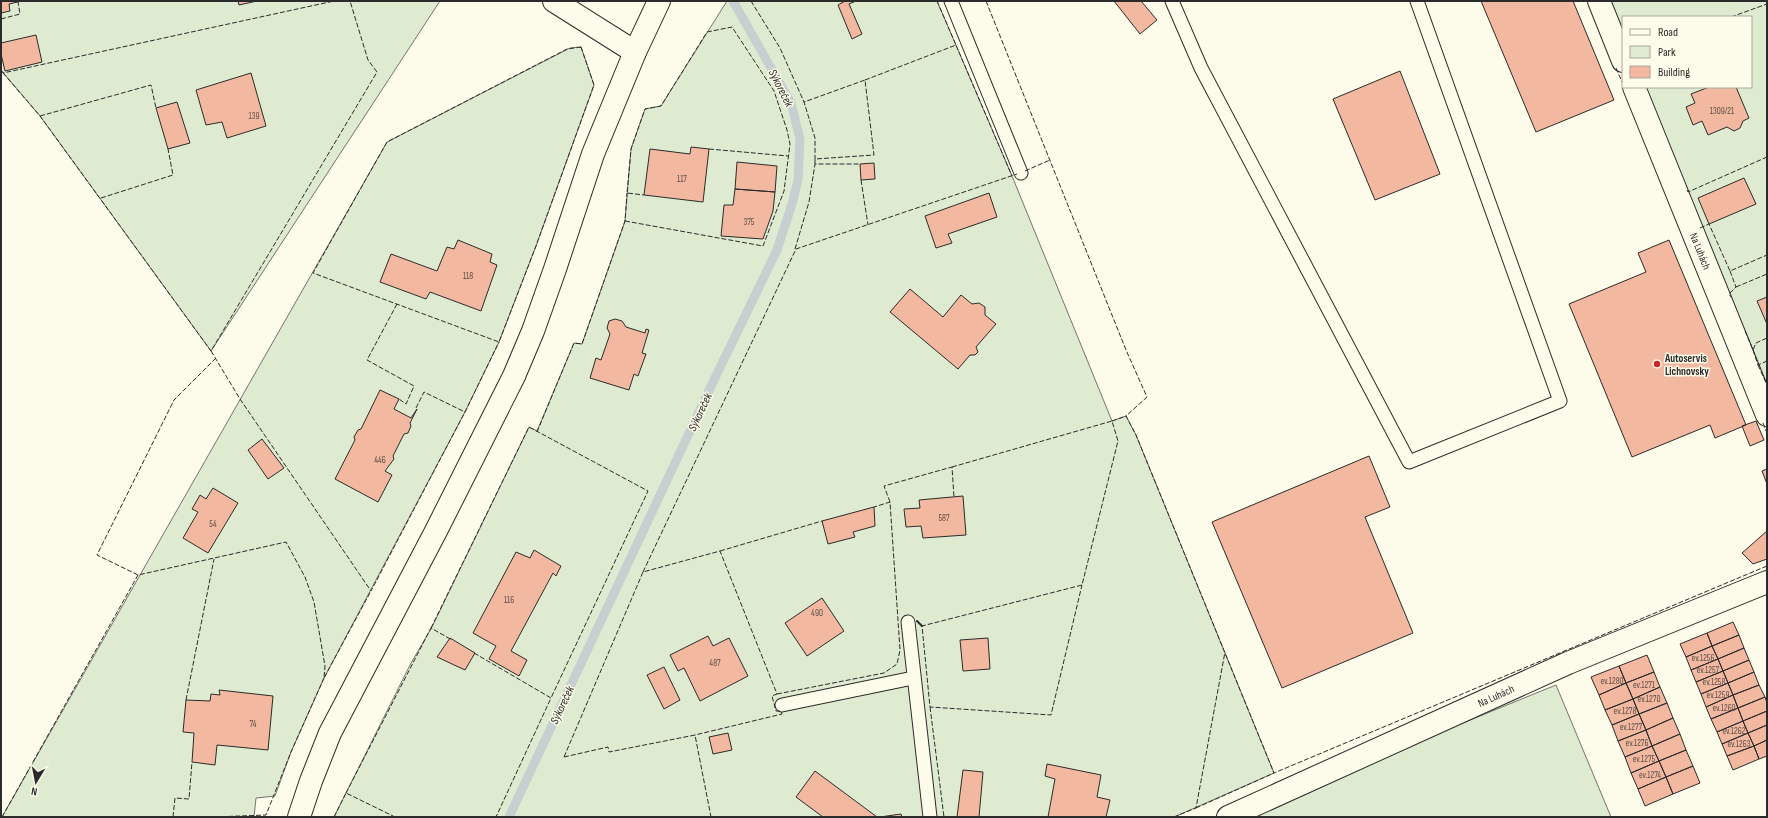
<svg xmlns="http://www.w3.org/2000/svg" width="1768" height="818" font-family="'Sofia Sans Condensed',sans-serif">
<style>
.green{fill:#deebd1;stroke:#74746e}
.lines{fill:none;stroke-linecap:round;stroke-linejoin:round}
.stream{stroke:#c7d0d0;stroke-width:9}
.building{fill:#f2b8a0;stroke:#2b2b2b}
.service-casing{stroke:#2b2b2b;stroke-width:15}
.minor-casing{stroke:#2b2b2b;stroke-width:24}
.service{stroke:#fdfbea;stroke-width:13}
.minor{stroke:#fdfbea;stroke-width:22}
.fence{stroke:#2b2b2b;stroke-width:1;stroke-dasharray:5 2;stroke-linecap:butt}
.wall{stroke:#2b2b2b;stroke-width:2}
.poi-dot{fill:#c62828;stroke:#fdfbea;stroke-width:1.5}
.labels{text-anchor:middle;stroke-width:3;stroke-linejoin:round;paint-order:stroke}
.number-label{font-size:9px;fill:#5d4e48}
.street-label{font-size:11px;fill:#2b2b2b;stroke:#fdfbea}
.poi-label{font-size:11px;font-weight:bold;fill:#2b2b2b;stroke:#fdfbea;text-anchor:start}
.water-label{font-size:12px;font-style:italic;fill:#2b2b2b;stroke:#fdfbea}
</style>
<rect width="100%" height="100%" fill="#fdfbea"/>
<path class="green" d="M 1,1 L 440,1 L 211,351 L 40,116 L 1,70 Z
M 727,1 L 937,1 L 1012,176 L 1112,421 L 1126,416 L 1136,435 L 1274,773 L 1174,817 L 334,817 L 410,665 L 433,625 L 529,427 L 537,431 L 574,343 L 582,344 L 625,221 L 631,149 L 645,109 L 661,106 Z
M 1608,1 L 1767,1 L 1767,385 L 1644,87 L 1751,87 L 1751,17 L 1623,17 L 1623,37 Z
M 581,47 L 594,85 L 536,246 L 499,342 L 465,412 L 324,678 L 291,752 L 275,796 L 256,798 L 254,817 L 2,817 L 387,142 L 570,48 Z
M 1556,685 L 1611,817 L 1232,817 Z"/>
<g class="lines">
<path class="stream" d="M 509,817 L 714,380 L 777,250 L 792,204 L 798,180 L 800,139 L 791,103 L 733,1"/>
</g>
<path class="building" d="M 1,1 L 22,1 L 9,4 L 10,11 L 1,13 Z
M 238,1 L 257,1 L 239,5 Z
M 845,1 L 856,1 L 849,4 L 862,34 L 852,39 L 838,5 Z
M 1114,1 L 1141,1 L 1157,20 L 1140,34 Z
M 1481,1 L 1573,1 L 1614,100 L 1536,132 Z
M 36,35 L 42,62 L 5,71 L 1,54 L 1,43 Z
M 1400,71 L 1440,174 L 1375,200 L 1333,99 Z
M 251,73 L 266,126 L 227,138 L 222,122 L 206,125 L 196,90 Z
M 1709,87 L 1736,87 L 1749,118 L 1743,121 L 1740,128 L 1734,131 L 1727,127 L 1708,135 L 1702,121 L 1693,125 L 1686,107 L 1695,103 L 1691,94 Z
M 177,102 L 190,143 L 168,149 L 156,108 Z
M 691,147 L 709,149 L 703,202 L 644,195 L 650,149 L 690,154 Z
M 737,162 L 777,166 L 775,192 L 735,189 Z
M 874,163 L 875,179 L 861,180 L 860,164 Z
M 1744,178 L 1756,204 L 1709,224 L 1698,198 Z
M 735,189 L 775,192 L 773,211 L 763,239 L 721,236 L 724,205 L 733,205 Z
M 989,193 L 997,217 L 948,234 L 952,243 L 936,248 L 925,216 Z
M 458,240 L 492,254 L 490,262 L 497,265 L 481,311 L 430,292 L 426,299 L 380,282 L 391,254 L 437,271 L 447,247 L 454,249 Z
M 1669,240 L 1746,425 L 1715,438 L 1710,425 L 1632,457 L 1569,304 L 1646,272 L 1638,253 Z
M 910,289 L 943,317 L 961,295 L 972,304 L 979,303 L 985,307 L 985,315 L 996,324 L 976,347 L 978,352 L 975,355 L 970,355 L 958,369 L 890,312 Z
M 1767,297 L 1767,324 L 1757,301 Z
M 615,319 L 622,321 L 626,327 L 645,333 L 646,329 L 649,330 L 642,353 L 646,354 L 638,376 L 634,374 L 629,390 L 590,378 L 596,358 L 601,360 L 610,334 L 607,328 L 609,321 Z
M 380,390 L 399,399 L 394,409 L 411,418 L 417,409 L 410,423 L 411,426 L 408,433 L 404,434 L 393,456 L 394,459 L 385,471 L 392,475 L 378,502 L 335,479 L 355,440 L 354,437 L 358,430 L 361,429 Z
M 1756,421 L 1764,440 L 1750,446 L 1742,426 Z
M 262,439 L 284,468 L 268,479 L 248,450 Z
M 1369,456 L 1390,507 L 1365,517 L 1413,633 L 1282,688 L 1212,522 Z
M 1767,469 L 1767,484 L 1762,471 Z
M 213,488 L 238,503 L 208,553 L 183,538 L 198,512 L 192,509 L 200,495 L 206,499 Z
M 963,496 L 966,535 L 923,538 L 921,526 L 906,527 L 904,509 L 920,508 L 919,500 Z
M 874,507 L 875,526 L 853,532 L 855,537 L 828,544 L 822,521 Z
M 1767,531 L 1767,559 L 1753,564 L 1742,553 Z
M 534,550 L 561,566 L 556,576 L 553,573 L 511,651 L 527,660 L 519,676 L 489,659 L 496,646 L 473,633 L 516,552 L 530,558 Z
M 822,598 L 844,631 L 807,656 L 785,623 Z
M 1733,622 L 1739,635 L 1712,646 L 1707,633 Z
M 1707,633 L 1712,646 L 1686,657 L 1680,644 Z
M 1739,635 L 1744,648 L 1718,659 L 1712,646 Z
M 708,636 L 713,646 L 729,638 L 748,676 L 700,701 L 684,668 L 678,671 L 670,655 Z
M 450,638 L 475,653 L 465,670 L 437,657 Z
M 988,638 L 990,669 L 963,671 L 960,640 Z
M 1712,646 L 1718,659 L 1691,670 L 1686,657 Z
M 1744,648 L 1749,660 L 1723,671 L 1718,659 Z
M 1647,655 L 1654,672 L 1626,683 L 1619,666 Z
M 1718,659 L 1723,671 L 1696,682 L 1691,670 Z
M 1749,660 L 1754,672 L 1728,683 L 1723,671 Z
M 1619,666 L 1626,683 L 1599,695 L 1591,677 Z
M 664,667 L 680,700 L 664,709 L 647,675 Z
M 1723,671 L 1728,683 L 1701,694 L 1696,682 Z
M 1654,672 L 1660,687 L 1633,699 L 1626,683 Z
M 1754,672 L 1759,685 L 1733,695 L 1728,683 Z
M 1626,683 L 1633,699 L 1605,710 L 1599,695 Z
M 1728,683 L 1733,695 L 1706,707 L 1701,694 Z
M 1759,685 L 1765,697 L 1738,708 L 1733,695 Z
M 1660,687 L 1667,703 L 1639,714 L 1633,699 Z
M 219,690 L 273,696 L 268,750 L 217,745 L 215,765 L 192,762 L 194,733 L 183,732 L 186,700 L 210,701 L 211,694 L 220,695 Z
M 1733,695 L 1738,708 L 1711,719 L 1706,707 Z
M 1765,697 L 1767,703 L 1767,711 L 1743,721 L 1738,708 Z
M 1633,699 L 1639,714 L 1612,725 L 1605,710 Z
M 1667,703 L 1673,718 L 1646,730 L 1639,714 Z
M 1738,708 L 1743,721 L 1717,732 L 1711,719 Z
M 1767,711 L 1767,725 L 1748,733 L 1743,721 Z
M 1639,714 L 1646,730 L 1618,741 L 1612,725 Z
M 1673,718 L 1680,734 L 1652,746 L 1646,730 Z
M 1743,721 L 1748,733 L 1722,744 L 1717,732 Z
M 1767,725 L 1767,740 L 1754,746 L 1748,733 Z
M 1646,730 L 1652,746 L 1625,757 L 1618,741 Z
M 728,733 L 732,750 L 713,754 L 709,737 Z
M 1748,733 L 1754,746 L 1727,756 L 1722,744 Z
M 1680,734 L 1686,750 L 1659,761 L 1652,746 Z
M 1767,740 L 1767,756 L 1759,759 L 1754,746 Z
M 1652,746 L 1659,761 L 1631,773 L 1625,757 Z
M 1754,746 L 1759,759 L 1733,770 L 1727,756 Z
M 1686,750 L 1693,766 L 1666,777 L 1659,761 Z
M 1659,761 L 1666,777 L 1638,789 L 1631,773 Z
M 1047,764 L 1101,775 L 1097,797 L 1110,800 L 1106,817 L 1048,817 L 1055,779 L 1045,776 Z
M 1693,766 L 1700,783 L 1673,794 L 1666,777 Z
M 963,770 L 983,772 L 979,817 L 957,817 Z
M 815,771 L 877,817 L 823,817 L 796,797 Z
M 1666,777 L 1673,794 L 1645,806 L 1638,789 Z
M 901,814 L 902,817 L 880,817 Z"/>
<g class="lines">
<defs>
<path id="service" d="M 951,1 L 1021,173
M 1172,1 L 1201,68 L 1409,462 L 1560,401 L 1417,1
M 908,622 L 930,817
M 782,705 L 913,678"/>
<g id="minor">
<path d="M 554,1 L 635,52"/>
<path d="M 1599,1 L 1623,61"/>
<path id="s1" d="M 1634,87 L 1767,415"/>
<path d="M 299,817 L 311,781 L 330,733 L 436,531 L 514,376 L 533,331 L 555,269 L 593,154 L 635,52 L 659,1"/>
<path id="s2" d="M 1228,817 L 1568,663 L 1767,582"/>
</g>
</defs>
<use href="#service" class="service-casing"/>
<use href="#minor" class="minor-casing"/>
<use href="#service" class="service"/>
<use href="#minor" class="minor"/>
<path class="fence" d="M 751,1 L 780,48 L 804,102
M 937,1 L 956,45
M 986,1 L 1126,350 L 1147,397 L 1126,416 L 1136,435 L 1274,773 L 1767,566
M 1731,17 L 1767,4
M 1,19 L 20,14 L 18,2
M 581,47 L 594,85 L 536,246 L 499,342 L 313,273 L 387,142 L 567,49 Z
M 1616,68 L 1623,84
M 1,70 L 3,73 L 334,1
M 3,73 L 40,116 L 211,351 L 377,72 L 368,60 L 350,1
M 865,80 L 956,45 L 1012,176
M 40,116 L 151,85 L 156,108
M 709,149 L 788,156
M 815,164 L 815,159 L 874,155 L 865,80 L 804,102 L 815,138 L 815,159
M 1025,171 L 1050,160
M 861,180 L 868,225
M 1687,190 L 1688,192 L 1767,157
M 101,198 L 173,175 L 168,149
M 625,221 L 763,246 L 784,191 L 790,144 L 787,130 L 774,91 L 732,27 L 707,32 L 661,106 L 645,109 L 631,149 L 627,193 L 644,195
M 1700,228 L 1709,224 L 1730,271 L 1767,255
M 795,249 L 809,202 L 815,164 L 860,164
M 1730,271 L 1736,287 L 1729,294 L 1731,297
M 1736,287 L 1767,274
M 397,304 L 367,360 L 414,386 L 406,404 L 399,399
M 1745,331 L 1753,350 L 1756,343 L 1767,338
M 1753,350 L 1758,365 L 1767,361
M 211,351 L 240,399 L 371,591 L 465,412
M 216,358 L 174,400 L 97,555 L 138,575 L 286,542 L 305,577 L 314,602 L 325,666 L 324,678 L 371,591
M 1758,365 L 1767,385
M 416,408 L 424,392 L 465,412 L 499,342
M 1112,421 L 1126,416
M 1763,423 L 1767,433
M 537,432 L 574,343 L 582,344 L 625,221 L 627,193
M 952,467 L 1112,421 L 1118,441 L 1082,585 L 922,626 L 930,707 L 1051,715 L 1082,585
M 890,502 L 884,486 L 952,467 L 954,497
M 720,551 L 822,521
M 643,572 L 796,249 L 1017,174
M 431,628 L 529,427 L 648,491 L 551,698
M 474,653 L 551,698 L 496,817
M 777,694 L 884,673 L 897,664 L 900,650 L 890,502 L 874,507
M 186,700 L 214,559
M 930,707 L 944,817
M 564,757 L 643,572 L 720,551 L 777,694 L 772,696 L 776,711 L 781,711 L 782,714 L 695,735
M 564,757 L 608,747 L 609,752 L 695,735 L 711,817
M 346,793 L 431,628 L 452,640
M 1196,808 L 1274,773
M 2,817 L 138,575
M 173,817 L 175,798 L 189,799 L 192,762
M 214,817 L 266,815 L 291,752 L 324,678
M 334,817 L 346,793 L 395,817
M 1174,817 L 1196,808 L 1225,652"/>
<path class="wall" d="M 917,621 L 922,626"/>
</g>
<circle class="poi-dot" cx="1657" cy="364" r="4"/>
<g class="labels">
<g class="number-label">
<text x="1722" y="114">1309/21</text>
<text x="254" y="119">139</text>
<text x="682" y="182">117</text>
<text x="749" y="225">375</text>
<text x="468" y="279">118</text>
<text x="380" y="463">446</text>
<text x="944" y="521">587</text>
<text x="213" y="527">54</text>
<text x="509" y="603">116</text>
<text x="817" y="616">490</text>
<text x="1703" y="661">ev.1256</text>
<text x="715" y="666">487</text>
<text x="1708" y="673">ev.1257</text>
<text x="1612" y="684">ev.1280</text>
<text x="1714" y="685">ev.1258</text>
<text x="1644" y="688">ev.1271</text>
<text x="1718" y="698">ev.1259</text>
<text x="1649" y="702">ev.1270</text>
<text x="1724" y="711">ev.1260</text>
<text x="1625" y="714">ev.1278</text>
<text x="253" y="727">74</text>
<text x="1631" y="730">ev.1277</text>
<text x="1734" y="734">ev.1262</text>
<text x="1637" y="746">ev.1276</text>
<text x="1739" y="747">ev.1263</text>
<text x="1644" y="762">ev.1275</text>
<text x="1650" y="778">ev.1274</text>
</g>
<g class="street-label">
<text dy="4" stroke="none"><textPath href="#s1" startOffset="177">Na Luhách</textPath></text>
<text dy="4" stroke="none"><textPath href="#s2" startOffset="294">Na Luhách</textPath></text>
</g>
<g class="poi-label">
<text x="1665" y="362">Autoservis<tspan x="1665" dy="13">Lichnovsky</tspan></text>
</g>
<g class="water-label">
<text transform="translate(781 88) rotate(63)" y="4">Sýkoreček</text>
<text transform="translate(700 412) rotate(-65)" y="4">Sýkoreček</text>
<text transform="translate(562 705) rotate(-65)" y="4">Sýkoreček</text>
</g>
</g>
<rect width="1768" height="818" fill="none" stroke="#2b2b2b" stroke-width="4"/>
<rect x="1622" y="16" width="130" height="72" fill="#fdfbea" stroke="#a9a89e"/>
<rect x="1630" y="29" width="20" height="6" fill="#fdfbea" stroke="#a9a89e"/>
<text x="1658" y="36" font-size="12" fill="#2b2b2b">Road</text>
<rect x="1630" y="46" width="20" height="12" fill="#deebd1" stroke="#a9a89e"/>
<text x="1658" y="56" font-size="12" fill="#2b2b2b">Park</text>
<rect x="1630" y="66" width="20" height="12" fill="#f2b8a0" stroke="#a9a89e"/>
<text x="1658" y="76" font-size="12" fill="#2b2b2b">Building</text>
<g transform="translate(36 782) rotate(190)" stroke="#fdfbea" stroke-width="3" paint-order="stroke">
<path d="M0-3L7 15L0 10L-7 15Z" fill="#2b2b2b"/>
<text y="-6" font-size="11" font-weight="bold" text-anchor="middle" fill="#2b2b2b">N</text>
</g>
</svg>
